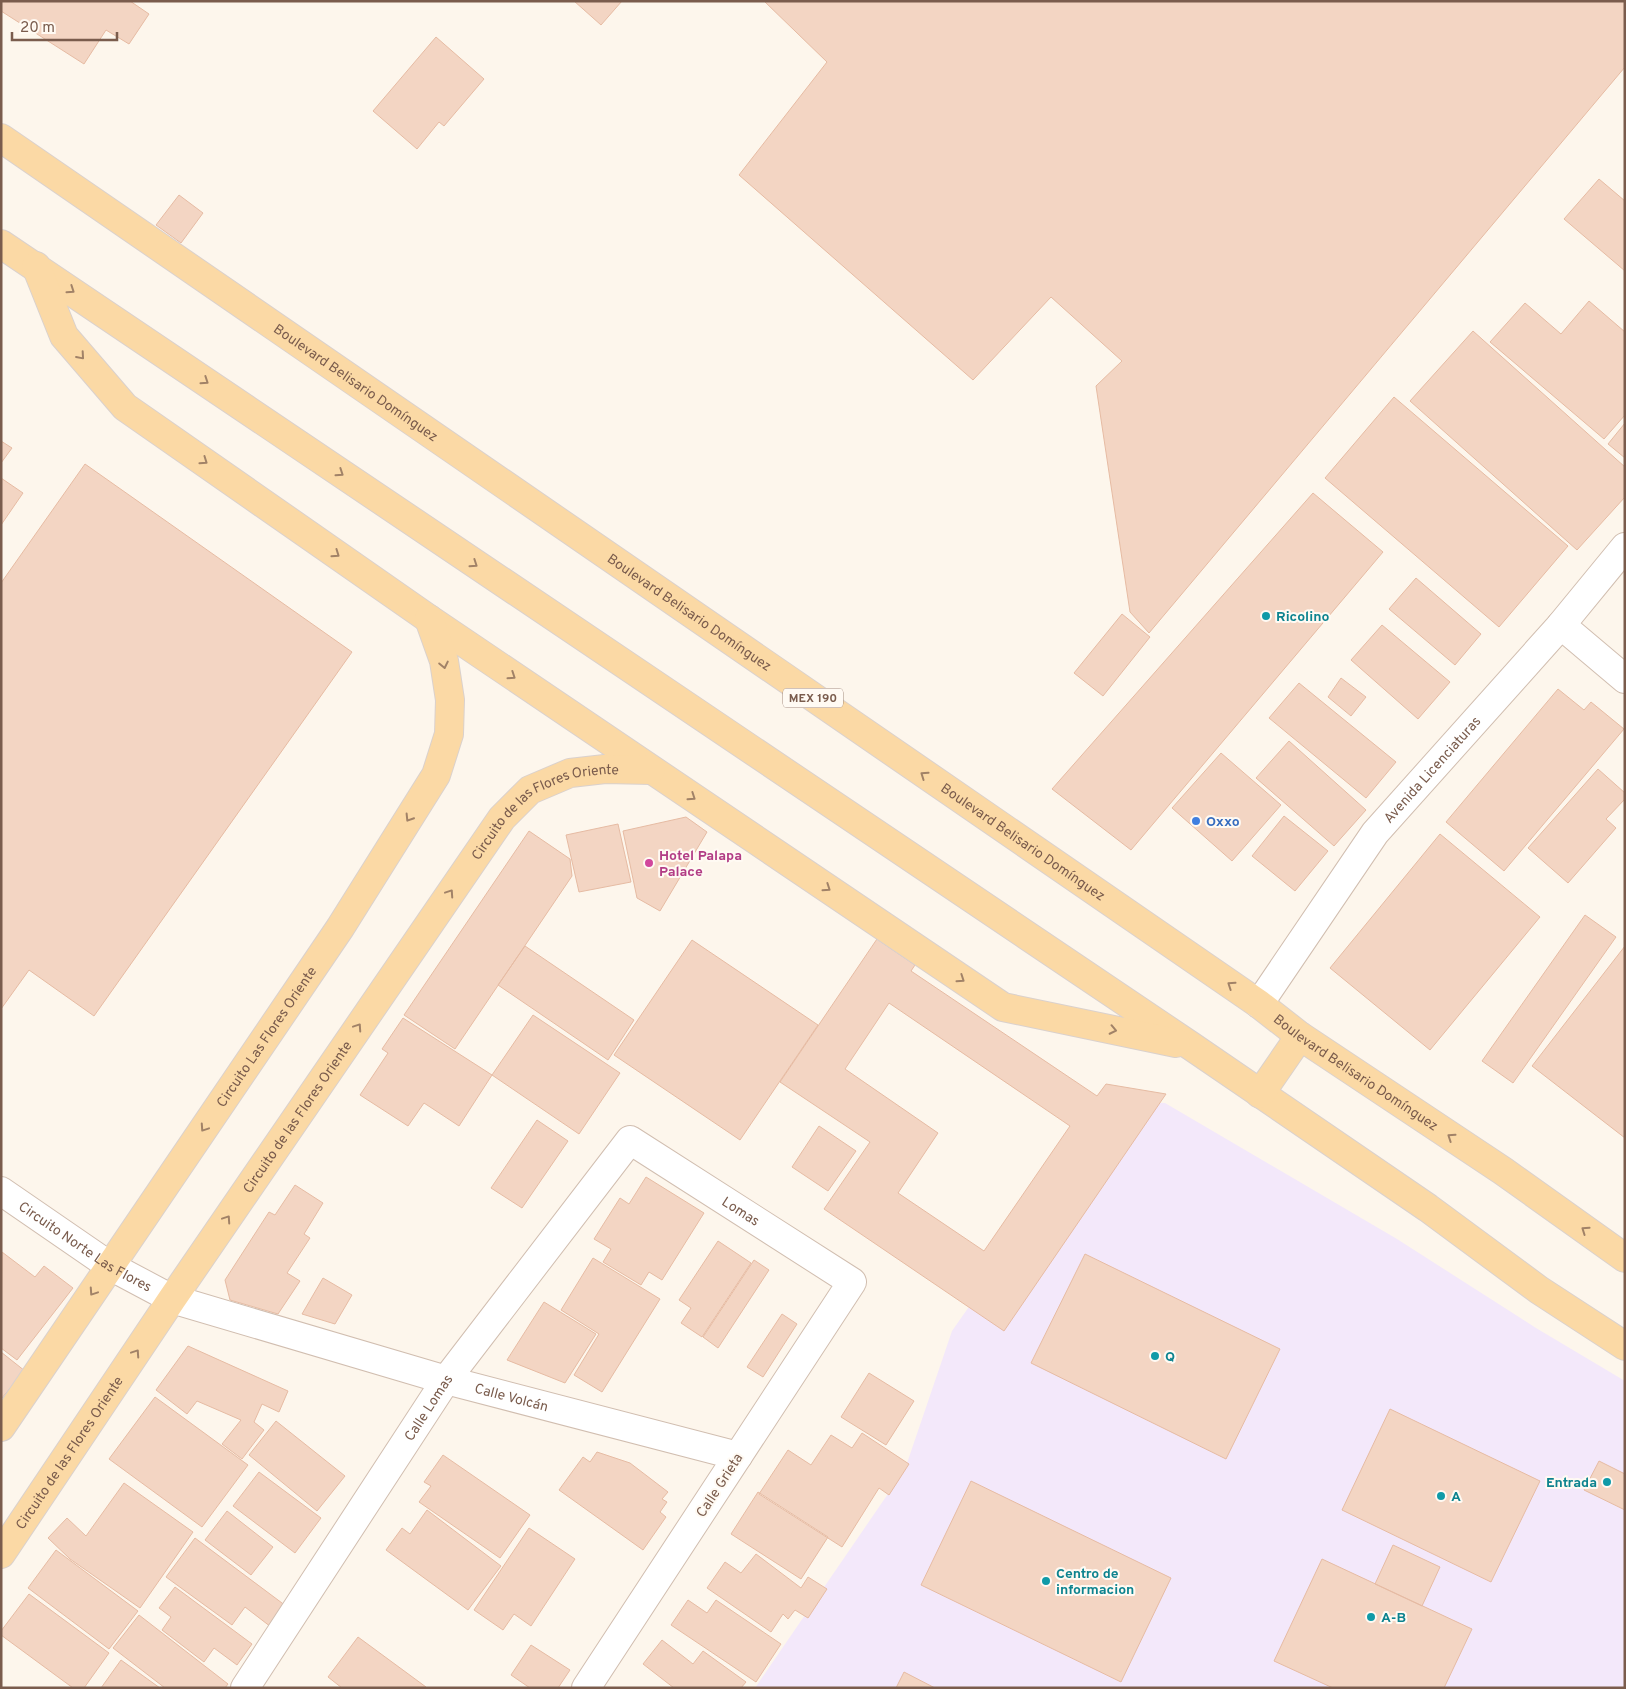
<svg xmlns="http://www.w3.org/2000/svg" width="1626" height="1689" font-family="Overpass,sans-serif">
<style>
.education{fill:#f3e8fa}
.building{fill:#f3d5c3;stroke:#e6bba3;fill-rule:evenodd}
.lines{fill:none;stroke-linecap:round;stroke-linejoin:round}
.minor-casing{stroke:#d1beb0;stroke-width:30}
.major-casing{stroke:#dad1cd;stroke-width:30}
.minor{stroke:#fff;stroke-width:28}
.major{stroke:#fbd9a5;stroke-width:28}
.oneway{stroke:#a18267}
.culture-dot{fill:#0f9aa8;stroke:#fffaf3;stroke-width:2}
.shop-dot{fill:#3f7fe0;stroke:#fffaf3;stroke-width:2}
.hotel-dot{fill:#d1479c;stroke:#fffaf3;stroke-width:2}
.labels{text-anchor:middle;stroke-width:4;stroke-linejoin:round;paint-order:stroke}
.shield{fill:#fffaf3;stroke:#a28b7f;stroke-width:1}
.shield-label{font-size:12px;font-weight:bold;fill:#7a5c4d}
.street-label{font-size:14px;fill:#7a5c4d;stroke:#fffaf3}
.culture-label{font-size:14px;font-weight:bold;fill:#0d838f;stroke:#fffaf3;text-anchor:start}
.shop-label{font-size:14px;font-weight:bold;fill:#366cbe;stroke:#fffaf3;text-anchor:start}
.hotel-label{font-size:14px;font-weight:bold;fill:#b23c85;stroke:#fffaf3;text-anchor:start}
</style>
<rect width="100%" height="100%" fill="#fdf6ec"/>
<path class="education" d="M 1133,1102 L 1165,1103 L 1397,1239 L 1536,1328 L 1625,1381 L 1625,1688 L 755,1688 L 905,1469 L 952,1331 L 1101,1118 Z"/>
<path class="building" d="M 1,1 L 130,1 L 149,14 L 129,44 L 106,30 L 84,64 L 1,11 Z
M 574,1 L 622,1 L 601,25 Z
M 764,1 L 1625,1 L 1625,67 L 1149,633 L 1130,612 L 1096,386 L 1122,361 L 1051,297 L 973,380 L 739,175 L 827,62 Z
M 436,37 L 484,79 L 444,126 L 439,122 L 417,149 L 373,111 Z
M 1599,179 L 1625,201 L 1625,271 L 1564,219 Z
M 179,195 L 203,213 L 181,243 L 156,225 Z
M 1589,301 L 1625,332 L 1625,415 L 1604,439 L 1490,342 L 1525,303 L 1561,334 Z
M 1473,331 L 1625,467 L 1625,497 L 1577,550 L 1410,401 Z
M 1394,397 L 1568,546 L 1499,627 L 1325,478 Z
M 1625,423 L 1625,458 L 1608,444 Z
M 1,441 L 12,448 L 1,463 Z
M 85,464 L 352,652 L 94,1016 L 29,970 L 1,1009 L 1,583 Z
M 1,478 L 23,493 L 1,525 Z
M 1313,493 L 1383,552 L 1131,850 L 1052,789 Z
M 1416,578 L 1481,634 L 1455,665 L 1389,609 Z
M 1122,614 L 1150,637 L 1103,696 L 1074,673 Z
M 1382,625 L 1450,682 L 1418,719 L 1351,660 Z
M 1341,678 L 1366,697 L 1351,716 L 1328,697 Z
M 1299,683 L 1396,762 L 1366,798 L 1269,718 Z
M 1558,689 L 1584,710 L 1591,702 L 1624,729 L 1504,871 L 1446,822 Z
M 1289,741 L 1366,810 L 1334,846 L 1256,778 Z
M 1221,753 L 1281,805 L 1232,861 L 1172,808 Z
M 1598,769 L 1625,793 L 1625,799 L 1606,819 L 1616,828 L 1568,883 L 1528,848 Z
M 1284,816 L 1328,851 L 1295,891 L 1252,856 Z
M 686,817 L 707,832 L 660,911 L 637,898 L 623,831 Z
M 618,824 L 631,882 L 579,892 L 566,835 Z
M 529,831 L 570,859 L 572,876 L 455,1049 L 404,1015 Z
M 1440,834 L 1540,917 L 1430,1050 L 1330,968 Z
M 1585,915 L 1616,937 L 1513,1083 L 1482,1061 Z
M 877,939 L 915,965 L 911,971 L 1097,1096 L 1106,1084 L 1166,1094 L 1004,1331 L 824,1209 L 870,1142 L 780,1082 ZM 889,1003 L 1070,1126 L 984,1251 L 898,1193 L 938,1133 L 845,1069 Z
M 692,940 L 818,1025 L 740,1140 L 614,1055 Z
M 525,946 L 634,1020 L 608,1060 L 498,985 Z
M 1625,946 L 1625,1138 L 1532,1066 Z
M 533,1015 L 620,1073 L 579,1134 L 492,1075 Z
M 403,1018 L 492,1075 L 459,1126 L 424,1103 L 408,1126 L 360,1095 L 388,1053 L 382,1049 Z
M 537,1120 L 568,1141 L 522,1208 L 491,1188 Z
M 819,1126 L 856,1151 L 828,1191 L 792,1167 Z
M 646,1177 L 704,1213 L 662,1280 L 649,1272 L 641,1285 L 603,1262 L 611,1249 L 594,1239 L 620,1198 L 629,1204 Z
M 295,1185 L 323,1203 L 304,1234 L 310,1238 L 287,1273 L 300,1281 L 278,1314 L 230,1300 L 225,1280 L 269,1212 L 275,1215 Z
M 718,1241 L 751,1263 L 702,1337 L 681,1323 L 691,1308 L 679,1300 Z
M 2,1252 L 35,1277 L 44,1266 L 73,1288 L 17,1360 L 1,1348 Z
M 1085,1254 L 1280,1349 L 1226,1459 L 1031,1363 Z
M 593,1258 L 660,1299 L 602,1392 L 574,1375 L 599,1334 L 561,1310 Z
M 754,1260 L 769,1270 L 718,1348 L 703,1337 Z
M 323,1278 L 352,1295 L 335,1324 L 302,1314 Z
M 544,1302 L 596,1334 L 565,1383 L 507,1360 Z
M 782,1314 L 797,1324 L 763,1377 L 747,1367 Z
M 188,1346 L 288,1391 L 279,1412 L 262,1404 L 254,1422 L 264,1430 L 242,1459 L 222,1444 L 241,1420 L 197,1401 L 187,1414 L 156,1390 Z
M 1,1352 L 25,1371 L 1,1399 Z
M 869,1373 L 914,1401 L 886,1445 L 841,1417 Z
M 155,1397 L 248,1465 L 202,1527 L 109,1459 Z
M 1390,1409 L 1540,1481 L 1491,1582 L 1342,1510 Z
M 276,1421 L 345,1476 L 317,1511 L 249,1455 Z
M 862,1433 L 909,1464 L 889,1495 L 879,1488 L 842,1547 L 759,1494 L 788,1450 L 811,1465 L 831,1435 L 852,1448 Z
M 597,1452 L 630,1463 L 668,1492 L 662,1499 L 667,1502 L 660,1512 L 666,1517 L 643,1550 L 559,1490 L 583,1457 L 590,1462 Z
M 443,1455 L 530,1515 L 500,1558 L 419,1502 L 431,1486 L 424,1482 Z
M 1599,1461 L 1625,1474 L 1625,1510 L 1584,1490 Z
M 259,1472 L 321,1518 L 295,1553 L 233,1506 Z
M 971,1481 L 1171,1578 L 1121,1682 L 921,1585 Z
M 124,1483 L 193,1532 L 140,1608 L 70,1559 L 48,1538 L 67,1518 L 86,1536 Z
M 758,1492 L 828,1537 L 801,1579 L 731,1534 Z
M 427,1510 L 501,1566 L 468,1610 L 386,1550 L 402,1528 L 410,1534 Z
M 227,1511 L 273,1547 L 251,1575 L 205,1540 Z
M 529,1528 L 575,1559 L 531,1626 L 514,1614 L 503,1630 L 474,1610 Z
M 195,1538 L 286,1606 L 271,1627 L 245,1607 L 232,1625 L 166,1577 Z
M 1393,1545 L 1440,1567 L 1422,1606 L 1375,1584 Z
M 56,1550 L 138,1611 L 109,1649 L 28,1588 Z
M 756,1554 L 801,1588 L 808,1577 L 827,1589 L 808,1618 L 795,1610 L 788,1619 L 783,1614 L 771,1632 L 707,1588 L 725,1562 L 741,1573 Z
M 1322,1559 L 1472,1629 L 1444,1688 L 1333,1688 L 1274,1661 Z
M 175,1587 L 252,1644 L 237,1665 L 214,1648 L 204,1662 L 162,1630 L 171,1617 L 159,1608 Z
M 29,1594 L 109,1653 L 84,1688 L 73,1688 L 1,1635 L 1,1631 Z
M 688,1600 L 707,1613 L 716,1600 L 781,1644 L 756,1682 L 671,1625 Z
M 139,1615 L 228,1684 L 225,1688 L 165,1688 L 113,1648 Z
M 358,1637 L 426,1687 L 342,1688 L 328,1677 Z
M 662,1640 L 693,1664 L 703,1651 L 746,1682 L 741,1688 L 674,1688 L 643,1664 Z
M 531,1645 L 570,1670 L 558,1688 L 530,1688 L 511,1675 Z
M 121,1660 L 160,1688 L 101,1688 Z
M 904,1672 L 935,1688 L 896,1688 Z"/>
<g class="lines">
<defs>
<g id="minor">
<path d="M 1561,625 L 1625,679"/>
<path id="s1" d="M 1259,1004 L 1375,833 L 1561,625 L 1625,547"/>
<path id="s2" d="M 1,1191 L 110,1266 L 172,1299 L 446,1380 L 738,1456"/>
<path id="s3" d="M 245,1688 L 446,1380 L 630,1140 L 852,1282 L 586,1688"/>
</g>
<g id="major">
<path id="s4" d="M 1,138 L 1259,1004 L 1300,1036 L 1503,1171 L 1625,1258"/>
<path d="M 1,244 L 1191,1046 L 1428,1208 L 1539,1290 L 1625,1346"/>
<path d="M 36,266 L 64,336 L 125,407 L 429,619 L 1003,1007 L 1176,1043"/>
<path d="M 1260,1094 L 1300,1036"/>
<path id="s5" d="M 1,1427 L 340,928 L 436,775 L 449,734 L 450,700 L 444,661 L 429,619"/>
<path id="s6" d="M 1,1554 L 172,1299 L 502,818 L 530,790 L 570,773 L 605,769 L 651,770"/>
</g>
</defs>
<use href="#minor" class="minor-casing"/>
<use href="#major" class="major-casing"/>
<use href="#minor" class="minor"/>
<use href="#major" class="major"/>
</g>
<defs><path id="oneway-chevron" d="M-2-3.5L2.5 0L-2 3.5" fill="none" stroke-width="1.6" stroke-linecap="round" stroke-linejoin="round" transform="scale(1.25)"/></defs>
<g class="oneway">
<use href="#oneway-chevron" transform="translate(71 290) rotate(34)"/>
<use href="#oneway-chevron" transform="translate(81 356) rotate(49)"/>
<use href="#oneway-chevron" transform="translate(205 381) rotate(34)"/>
<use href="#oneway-chevron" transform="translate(204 461) rotate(35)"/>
<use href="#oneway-chevron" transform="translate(340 473) rotate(34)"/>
<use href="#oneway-chevron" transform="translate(336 554) rotate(35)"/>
<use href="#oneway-chevron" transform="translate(474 564) rotate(34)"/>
<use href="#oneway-chevron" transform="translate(444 665) rotate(78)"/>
<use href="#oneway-chevron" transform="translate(512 676) rotate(34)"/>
<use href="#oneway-chevron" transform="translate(924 775) rotate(-145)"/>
<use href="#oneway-chevron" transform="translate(692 797) rotate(34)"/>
<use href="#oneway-chevron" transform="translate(409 818) rotate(122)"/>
<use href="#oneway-chevron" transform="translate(827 888) rotate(34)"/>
<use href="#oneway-chevron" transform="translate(450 893) rotate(-56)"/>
<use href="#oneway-chevron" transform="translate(961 979) rotate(34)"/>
<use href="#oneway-chevron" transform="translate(1231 985) rotate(-146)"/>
<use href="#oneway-chevron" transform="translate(358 1027) rotate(-56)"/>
<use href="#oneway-chevron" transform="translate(1113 1030) rotate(12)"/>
<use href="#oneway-chevron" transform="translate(204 1128) rotate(124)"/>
<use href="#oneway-chevron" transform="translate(1451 1137) rotate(-146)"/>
<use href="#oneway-chevron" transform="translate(227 1219) rotate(-56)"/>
<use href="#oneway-chevron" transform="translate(1585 1230) rotate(-145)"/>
<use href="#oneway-chevron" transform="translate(93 1292) rotate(124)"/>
<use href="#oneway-chevron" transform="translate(136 1353) rotate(-56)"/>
</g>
<g class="culture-dot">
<circle cx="1266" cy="616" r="5"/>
<circle cx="1155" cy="1356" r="5"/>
<circle cx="1607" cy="1482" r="5"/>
<circle cx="1441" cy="1496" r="5"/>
<circle cx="1046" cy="1581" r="5"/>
<circle cx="1371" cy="1617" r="5"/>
</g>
<circle class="shop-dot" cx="1196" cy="821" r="5"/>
<circle class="hotel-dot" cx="649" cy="863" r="5"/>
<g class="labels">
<rect class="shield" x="783" y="688.5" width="60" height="19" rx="4"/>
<g class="shield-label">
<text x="813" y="702">MEX 190</text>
</g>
<g class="street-label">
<text dy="5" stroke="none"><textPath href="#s4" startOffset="431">Boulevard Belisario Domínguez</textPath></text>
<text dy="5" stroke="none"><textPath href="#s4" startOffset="836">Boulevard Belisario Domínguez</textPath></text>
<text dy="5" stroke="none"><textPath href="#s1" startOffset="292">Avenida Licenciaturas</textPath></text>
<text dy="5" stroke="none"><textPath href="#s6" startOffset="932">Circuito de las Flores Oriente</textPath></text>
<text dy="5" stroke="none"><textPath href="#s4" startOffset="1241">Boulevard Belisario Domínguez</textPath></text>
<text dy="5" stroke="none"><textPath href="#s5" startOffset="472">Circuito Las Flores Oriente</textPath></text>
<text dy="5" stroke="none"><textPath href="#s4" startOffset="1646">Boulevard Belisario Domínguez</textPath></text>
<text dy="5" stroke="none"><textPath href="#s6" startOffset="528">Circuito de las Flores Oriente</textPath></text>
<text dy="5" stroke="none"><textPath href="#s3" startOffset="802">Lomas</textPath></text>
<text dy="5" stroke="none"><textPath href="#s2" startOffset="101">Circuito Norte Las Flores</textPath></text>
<text dy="5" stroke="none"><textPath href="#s2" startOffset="556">Calle Volcán</textPath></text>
<text dy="5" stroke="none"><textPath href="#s3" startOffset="335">Calle Lomas</textPath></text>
<text dy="5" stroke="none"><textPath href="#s6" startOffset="122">Circuito de las Flores Oriente</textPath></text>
<text transform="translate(719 1485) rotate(-57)" y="5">Calle Grieta</text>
</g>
<g class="culture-label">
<text x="1276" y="621">Ricolino</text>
<text x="1165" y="1361">Q</text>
<text x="1597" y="1487" text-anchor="end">Entrada</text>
<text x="1451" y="1501">A</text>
<text x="1056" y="1578">Centro de<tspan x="1056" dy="16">informacion</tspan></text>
<text x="1381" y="1622">A-B</text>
</g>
<g class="shop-label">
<text x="1206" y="826">Oxxo</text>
</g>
<g class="hotel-label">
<text x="659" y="860">Hotel Palapa<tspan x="659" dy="16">Palace</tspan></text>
</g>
</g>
<rect width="1626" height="1689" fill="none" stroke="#7a5c4d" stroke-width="5"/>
<path d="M12 32v8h105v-8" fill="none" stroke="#7a5c4d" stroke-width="2.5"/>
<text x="20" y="32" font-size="15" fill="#7a5c4d" stroke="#fffaf3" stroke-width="4" paint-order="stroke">20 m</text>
</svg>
